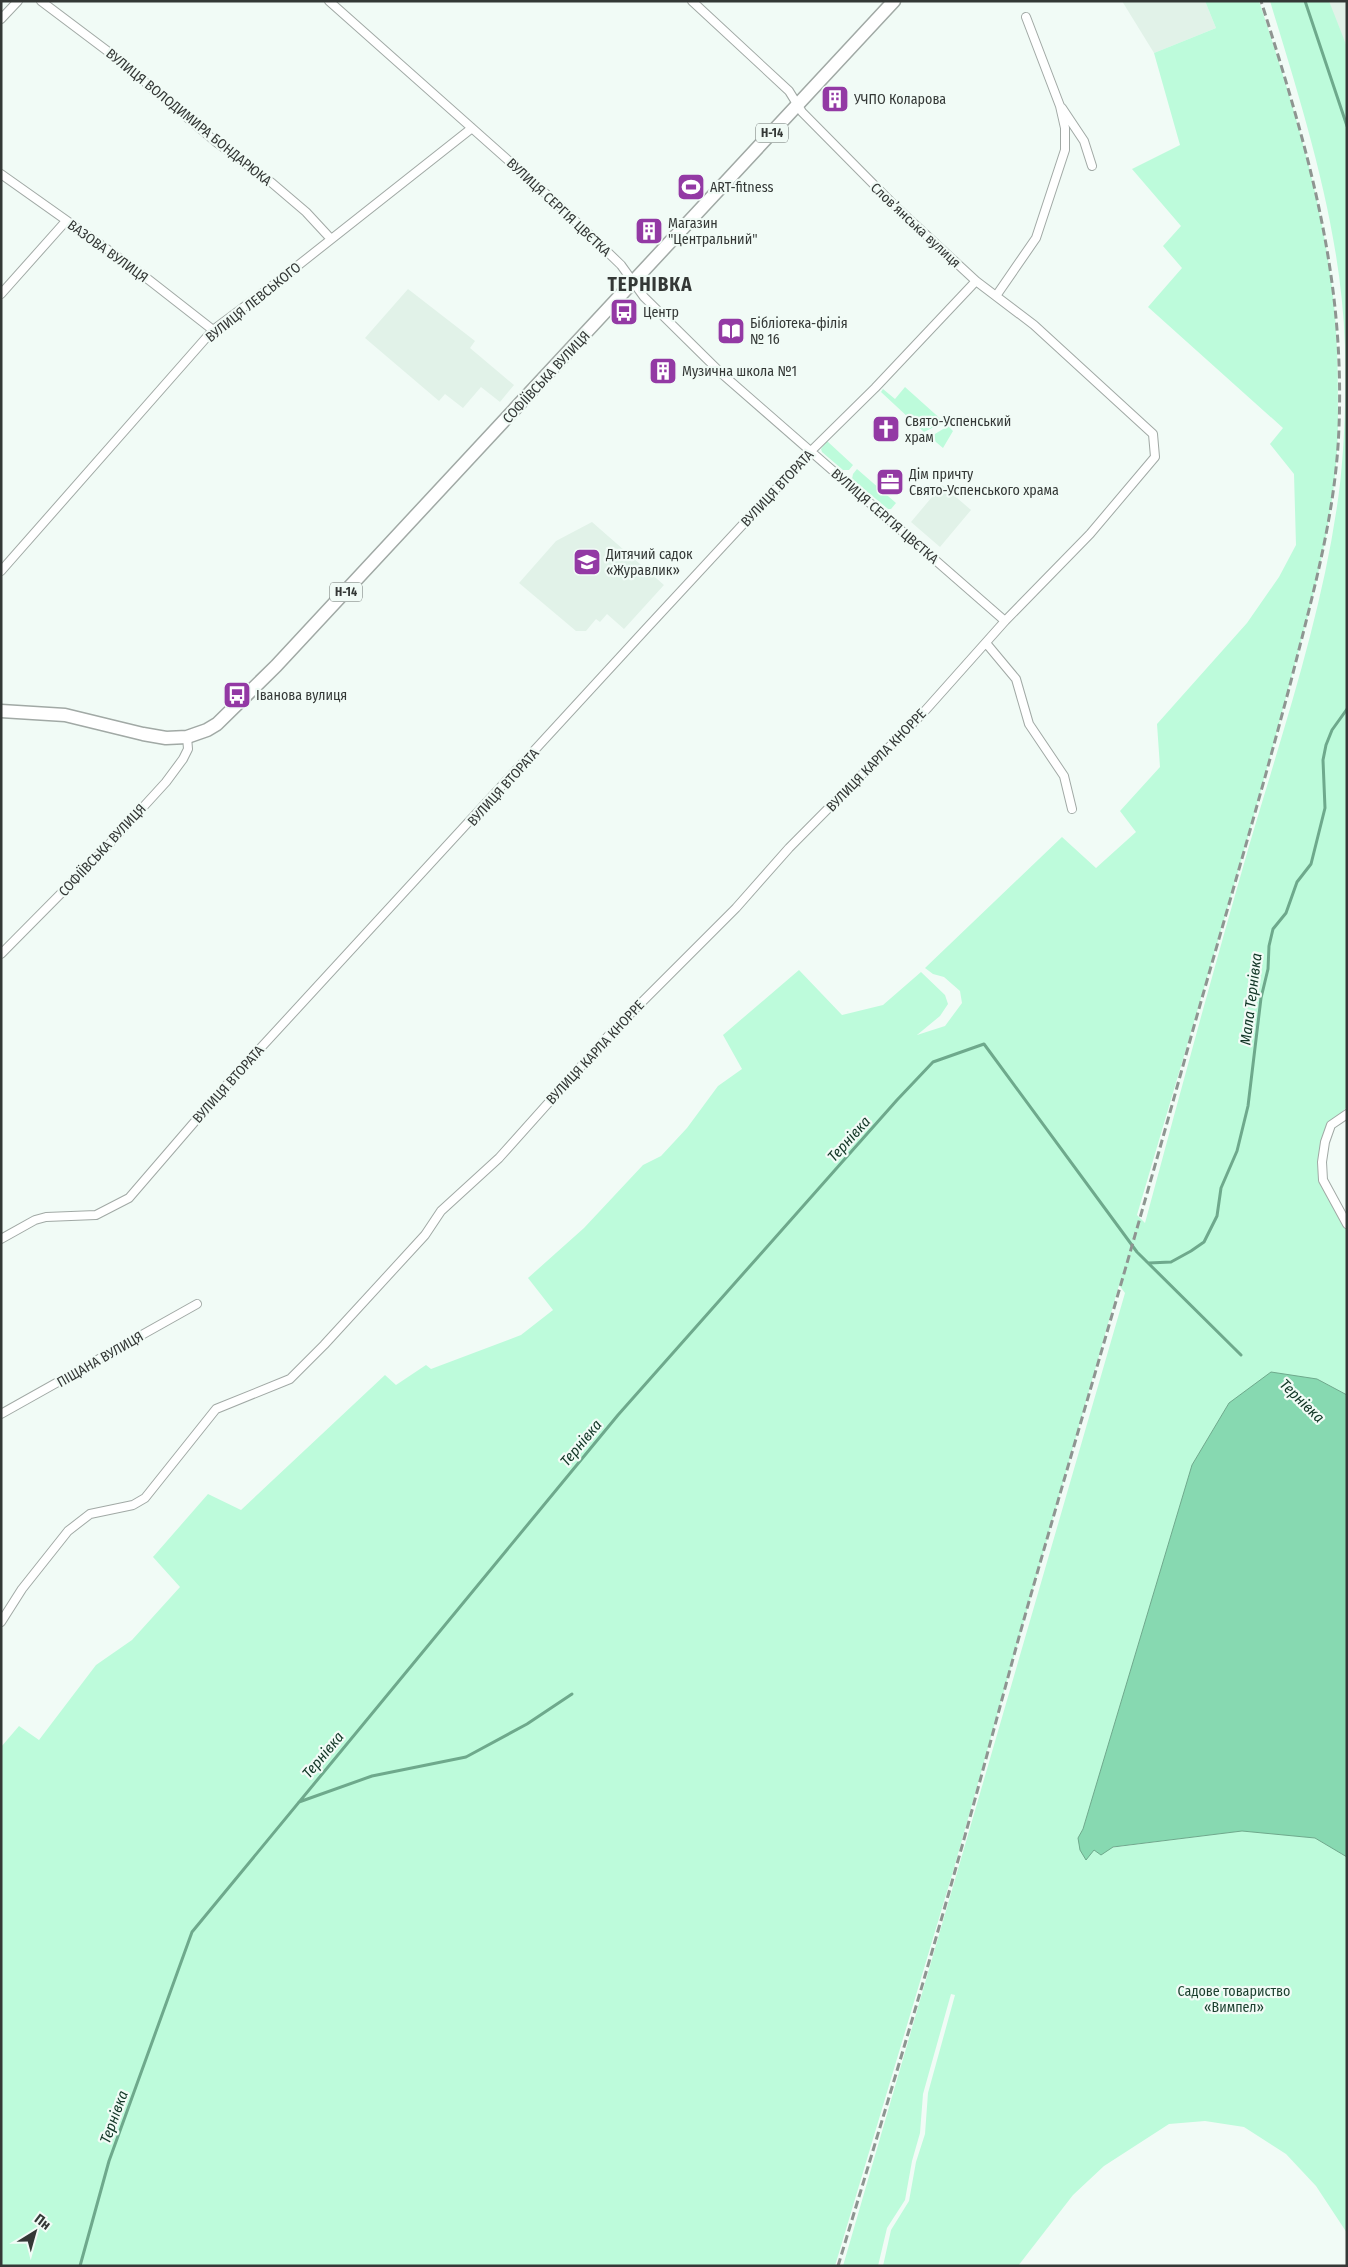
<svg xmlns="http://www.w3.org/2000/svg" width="1348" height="2267" font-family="'Fira Sans Condensed',sans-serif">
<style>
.built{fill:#e1f2e8}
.green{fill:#bdfbdb}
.water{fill:#87d9b1;stroke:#6ea98c}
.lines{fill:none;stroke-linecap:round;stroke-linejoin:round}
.stream{stroke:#6ea98c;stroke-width:3}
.minor-casing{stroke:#a1a9a5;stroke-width:10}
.primary-casing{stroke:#a1a9a5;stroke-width:15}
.minor{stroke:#fff;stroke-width:8}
.primary{stroke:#fff;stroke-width:12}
.rail{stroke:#8e9591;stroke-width:3;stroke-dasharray:8 4;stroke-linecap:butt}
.labels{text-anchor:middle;stroke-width:4.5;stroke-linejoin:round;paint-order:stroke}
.shield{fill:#f1fbf6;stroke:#6d7270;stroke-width:1}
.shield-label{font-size:12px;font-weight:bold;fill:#343836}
.poi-label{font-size:14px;fill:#343836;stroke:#f1fbf6;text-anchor:start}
.street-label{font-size:14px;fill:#343836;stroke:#f1fbf6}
.park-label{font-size:14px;fill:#1b3f2e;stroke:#f1fbf6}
.water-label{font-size:15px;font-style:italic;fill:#123626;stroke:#f1fbf6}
.district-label{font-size:19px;font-weight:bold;letter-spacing:1px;fill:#343836;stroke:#f1fbf6}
</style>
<rect width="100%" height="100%" fill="#f1fbf6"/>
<path class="built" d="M 1122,1 L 1205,1 L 1216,28 L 1154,53 Z
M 1329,1 L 1347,1 L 1347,47 L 1336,22 Z
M 408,289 L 475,341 L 470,348 L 514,385 L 500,402 L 481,387 L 463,408 L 445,394 L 439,401 L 365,338 Z
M 942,485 L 971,510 L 940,547 L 911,522 Z
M 592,522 L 664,585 L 624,629 L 607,614 L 600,622 L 596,619 L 586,631 L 576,631 L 519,583 L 556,541 Z"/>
<path class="green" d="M 1205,1 L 1259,1 C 1290,94 1320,189 1332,287 C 1338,332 1338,379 1338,425 C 1337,525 1305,624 1280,720 C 1236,886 1185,1050 1137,1215 L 1145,1223 C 1179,1097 1213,971 1249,846 C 1284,727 1325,607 1340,484 C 1345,439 1346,392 1345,346 C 1341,227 1304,113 1270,1 L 1329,1 L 1347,47 L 1347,1107 L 1329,1124 L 1320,1162 L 1337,1213 L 1347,1228 L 1347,1395 L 1317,1379 L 1229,1403 L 1192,1465 L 1083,1829 L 1078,1838 L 1094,1850 L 1242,1831 L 1315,1838 L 1347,1857 L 1347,2233 L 1316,2186 L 1286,2154 L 1244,2127 L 1205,2121 L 1169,2124 L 1104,2166 L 1073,2195 L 1018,2266 L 883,2266 L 891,2230 L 909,2201 L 916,2162 L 925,2134 L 928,2093 L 955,1995 L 951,1994 L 923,2094 L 920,2133 L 912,2161 L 905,2200 L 887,2228 L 878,2266 L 843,2266 L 1125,1293 L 1119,1285 L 954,1868 L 835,2266 L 1,2266 L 1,1747 L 19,1726 L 39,1740 L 96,1665 L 132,1640 L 180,1587 L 153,1557 L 208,1494 L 241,1510 L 385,1375 L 396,1385 L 426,1365 L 431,1369 L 521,1335 L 553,1310 L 528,1278 L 584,1228 L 643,1165 L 661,1156 L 687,1128 L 718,1086 L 742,1069 L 723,1035 L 799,970 L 842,1015 L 883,1005 L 921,972 L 945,995 L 948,1004 L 940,1016 L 917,1035 L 945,1026 L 962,1003 L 960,991 L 944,977 L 933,974 L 925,968 L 1062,837 L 1096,868 L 1136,832 L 1120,811 L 1160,767 L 1157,724 L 1247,623 L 1279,577 L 1296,545 L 1294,474 L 1270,444 L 1283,428 L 1148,307 L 1182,268 L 1163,246 L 1181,226 L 1132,169 L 1180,145 L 1154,53 L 1216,28 Z
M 905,387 L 944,422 L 924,432 L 881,392 L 883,389 L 895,399 Z
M 948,426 L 953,431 L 943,448 L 930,437 Z
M 827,441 L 853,465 L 849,470 L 843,470 L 822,452 L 821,449 Z
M 857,469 L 896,503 L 891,509 L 888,509 L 852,479 L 853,474 Z"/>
<path class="water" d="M 1271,1372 L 1317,1379 L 1347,1395 L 1347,1857 L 1315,1838 L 1242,1831 L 1113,1847 L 1101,1855 L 1094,1850 L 1086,1860 L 1080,1850 L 1078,1838 L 1083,1829 L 1192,1465 L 1229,1403 Z"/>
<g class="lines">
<path class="stream" d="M 1305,1 L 1347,126
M 1149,1263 L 1171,1262 L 1191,1251 L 1204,1242 L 1217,1216 L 1221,1188 L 1237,1151 L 1248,1106 L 1261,998 L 1268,969 L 1269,946 L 1273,929 L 1286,913 L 1297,882 L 1311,864 L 1325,808 L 1323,760 L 1326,745 L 1332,730 L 1347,709
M 299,1802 L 372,1776 L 466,1757 L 527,1724 L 572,1694
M 80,2266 L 109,2161 L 192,1932 L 618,1415 L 897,1100 L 933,1062 L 984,1044 L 1137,1252 L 1241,1355"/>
<defs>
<path id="minor" d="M 41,1 L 114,56 L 216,142 L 272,183 L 306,212 L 331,239
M 329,1 L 563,209 L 621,265 L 644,297 L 721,373 L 1005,621
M 1,19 L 18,1
M 1062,108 L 1084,141 L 1092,166
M 1,174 L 135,269 L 213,330
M 1,294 L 66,221
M 996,296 L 1036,238 L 1065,150 L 1065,128 L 1060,106 L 1026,17
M 1,571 L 213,330 L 272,286 L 472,128
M 986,643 L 1016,679 L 1029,724 L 1064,776 L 1072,809
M 1,954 L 103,851 L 166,782 L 183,759 L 188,749 L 187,737
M 1347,1114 L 1331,1125 L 1325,1142 L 1322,1162 L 1323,1180 L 1347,1224
M 1,1239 L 35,1220 L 46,1217 L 96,1215 L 129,1198 L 222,1090 L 645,630 L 810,452 L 875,388 L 976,281
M 1,1414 L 197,1304
M 1,1622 L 22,1589 L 68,1531 L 90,1514 L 133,1505 L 145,1498 L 216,1409 L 290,1379 L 324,1345 L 425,1235 L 441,1211 L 499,1158 L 609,1035 L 736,908 L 789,848 L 923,713 L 1005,621 L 1090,534 L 1155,457 L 1153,434 L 1034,325 L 976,281 L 897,208 L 802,112 L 789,91 L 692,1"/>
<path id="primary" d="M 1,711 L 65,715 L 143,734 L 166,738 L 187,737 L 207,730 L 217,724 L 276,666 L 894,1"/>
</defs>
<use href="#minor" class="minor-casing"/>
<use href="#primary" class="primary-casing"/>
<use href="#minor" class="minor"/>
<use href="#primary" class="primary"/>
<path class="rail" d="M 838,2266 C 878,2134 918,2003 955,1871 C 981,1780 1004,1689 1030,1598 C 1083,1413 1138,1229 1189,1044 C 1223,923 1259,803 1291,681 C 1312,597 1336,514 1339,427 C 1345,273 1307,146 1261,1"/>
</g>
<defs>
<symbol id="building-square" viewBox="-11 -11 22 22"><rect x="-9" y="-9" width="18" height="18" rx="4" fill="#9339a4" stroke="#f1fbf6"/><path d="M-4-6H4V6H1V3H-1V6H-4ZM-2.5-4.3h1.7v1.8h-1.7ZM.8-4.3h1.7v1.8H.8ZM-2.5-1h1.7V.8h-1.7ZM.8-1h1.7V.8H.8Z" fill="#fff"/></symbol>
<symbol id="stadium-square" viewBox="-11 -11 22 22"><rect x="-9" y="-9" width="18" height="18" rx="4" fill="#9339a4" stroke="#f1fbf6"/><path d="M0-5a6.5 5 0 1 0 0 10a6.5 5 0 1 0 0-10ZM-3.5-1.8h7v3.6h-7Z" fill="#fff"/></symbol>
<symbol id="bus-square" viewBox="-11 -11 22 22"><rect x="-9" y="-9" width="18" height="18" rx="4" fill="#9339a4" stroke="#f1fbf6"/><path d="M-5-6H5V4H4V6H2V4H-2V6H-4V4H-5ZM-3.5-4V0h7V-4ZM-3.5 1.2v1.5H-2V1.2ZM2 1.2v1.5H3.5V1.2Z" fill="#fff"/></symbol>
<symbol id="library-square" viewBox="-11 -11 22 22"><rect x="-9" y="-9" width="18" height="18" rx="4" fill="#9339a4" stroke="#f1fbf6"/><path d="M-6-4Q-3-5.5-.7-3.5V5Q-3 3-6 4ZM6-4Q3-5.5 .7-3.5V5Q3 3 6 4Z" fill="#fff"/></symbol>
<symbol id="church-square" viewBox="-11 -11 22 22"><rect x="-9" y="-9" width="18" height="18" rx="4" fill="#9339a4" stroke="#f1fbf6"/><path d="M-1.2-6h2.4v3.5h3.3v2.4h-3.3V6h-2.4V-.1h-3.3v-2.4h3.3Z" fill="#fff"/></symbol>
<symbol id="office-square" viewBox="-11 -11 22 22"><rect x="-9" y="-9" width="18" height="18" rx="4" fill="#9339a4" stroke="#f1fbf6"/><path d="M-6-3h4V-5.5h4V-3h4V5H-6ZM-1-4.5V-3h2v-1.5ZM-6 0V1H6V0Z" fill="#fff"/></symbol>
<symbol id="school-square" viewBox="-11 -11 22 22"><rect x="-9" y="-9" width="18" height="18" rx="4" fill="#9339a4" stroke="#f1fbf6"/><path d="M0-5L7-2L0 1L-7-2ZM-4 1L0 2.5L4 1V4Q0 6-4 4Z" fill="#fff"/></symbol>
</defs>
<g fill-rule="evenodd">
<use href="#building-square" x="819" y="83" width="32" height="32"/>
<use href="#stadium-square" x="675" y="171" width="32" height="32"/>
<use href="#building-square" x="633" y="215" width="32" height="32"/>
<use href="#bus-square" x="608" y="296" width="32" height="32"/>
<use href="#library-square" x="715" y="315" width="32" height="32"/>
<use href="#building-square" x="647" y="355" width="32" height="32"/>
<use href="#church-square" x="870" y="413" width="32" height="32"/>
<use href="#office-square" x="874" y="466" width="32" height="32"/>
<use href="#school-square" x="571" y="546" width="32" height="32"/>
<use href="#bus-square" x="221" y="679" width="32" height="32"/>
</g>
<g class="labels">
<g class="shield">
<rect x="756" y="123.5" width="32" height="19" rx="4"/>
<rect x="330" y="582.5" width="32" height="19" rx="4"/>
</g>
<g class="shield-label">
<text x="772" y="137">Н-14</text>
<text x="346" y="596">Н-14</text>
</g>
<g class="poi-label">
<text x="854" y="104">УЧПО Коларова</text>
<text x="710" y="192">ART-fitness</text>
<text x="668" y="228">Магазин<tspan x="668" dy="16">"Центральний"</tspan></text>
<text x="643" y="317">Центр</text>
<text x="750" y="328">Бібліотека-філія<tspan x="750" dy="16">№ 16</tspan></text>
<text x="682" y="376">Музична школа №1</text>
<text x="905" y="426">Свято-Успенський<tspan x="905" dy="16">храм</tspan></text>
<text x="909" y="479">Дім причту<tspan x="909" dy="16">Свято-Успенського храма</tspan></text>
<text x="606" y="559">Дитячий садок<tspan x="606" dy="16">«Журавлик»</tspan></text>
<text x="256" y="700">Іванова вулиця</text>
</g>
<g class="street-label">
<text transform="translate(189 117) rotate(39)" y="5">ВУЛИЦЯ ВОЛОДИМИРА БОНДАРЮКА</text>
<text transform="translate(559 207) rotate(43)" y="5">ВУЛИЦЯ СЕРГІЯ ЦВЄТКА</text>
<text transform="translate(916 225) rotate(43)" y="5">Словʼянська вулиця</text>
<text transform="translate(108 251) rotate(36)" y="5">ВАЗОВА ВУЛИЦЯ</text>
<text transform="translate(253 302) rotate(-39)" y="5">ВУЛИЦЯ ЛЕВСЬКОГО</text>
<text transform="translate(546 377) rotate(-47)" y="5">СОФІЇВСЬКА ВУЛИЦЯ</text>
<text transform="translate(777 488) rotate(-47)" y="5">ВУЛИЦЯ ВТОРАТА</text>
<text transform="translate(885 516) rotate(41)" y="5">ВУЛИЦЯ СЕРГІЯ ЦВЄТКА</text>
<text transform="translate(876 760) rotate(-46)" y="5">ВУЛИЦЯ КАРЛА КНОРРЕ</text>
<text transform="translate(503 787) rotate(-48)" y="5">ВУЛИЦЯ ВТОРАТА</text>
<text transform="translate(102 850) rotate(-47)" y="5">СОФІЇВСЬКА ВУЛИЦЯ</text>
<text transform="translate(595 1052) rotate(-47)" y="5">ВУЛИЦЯ КАРЛА КНОРРЕ</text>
<text transform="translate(228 1084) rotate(-48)" y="5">ВУЛИЦЯ ВТОРАТА</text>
<text transform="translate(100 1359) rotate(-30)" y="5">ПІЩАНА ВУЛИЦЯ</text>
</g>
<g class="park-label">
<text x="1234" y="1996">Садове товариство<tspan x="1234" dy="16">«Вимпел»</tspan></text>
</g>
<g class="water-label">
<text transform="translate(1251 999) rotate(-83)" y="5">Мала Тернівка</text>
<text transform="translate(849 1139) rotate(-48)" y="5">Тернівка</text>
<text transform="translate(1302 1401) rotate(44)" y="5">Тернівка</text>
<text transform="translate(581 1443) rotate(-50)" y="5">Тернівка</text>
<text transform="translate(323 1755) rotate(-50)" y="5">Тернівка</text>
<text transform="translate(114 2117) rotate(-70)" y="5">Тернівка</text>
</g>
<g class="district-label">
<text x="650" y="291">ТЕРНІВКА</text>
</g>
</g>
<rect width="1348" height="2267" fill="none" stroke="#343836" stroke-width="5"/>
<g transform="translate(35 2232) rotate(37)" stroke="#f1fbf6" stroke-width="4" paint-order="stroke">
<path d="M0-4L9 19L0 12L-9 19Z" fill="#343836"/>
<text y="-8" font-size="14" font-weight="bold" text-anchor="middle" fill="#343836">Пн</text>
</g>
</svg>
